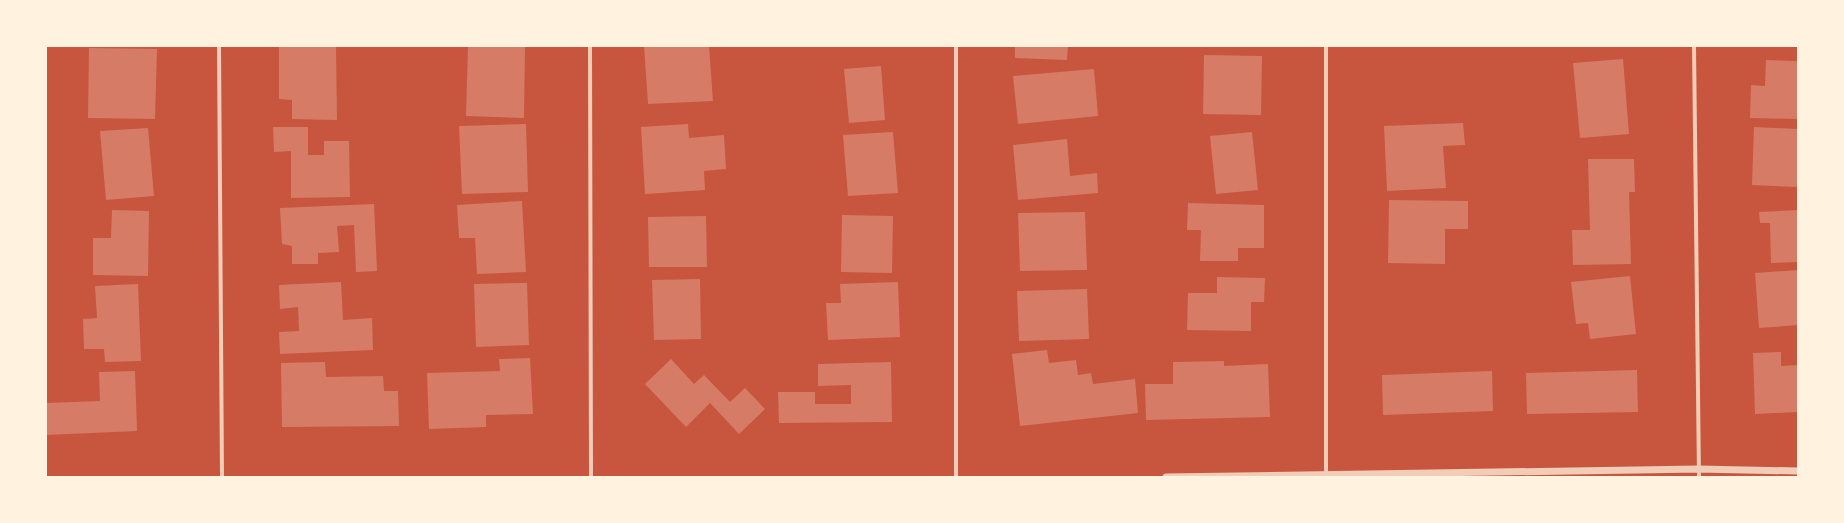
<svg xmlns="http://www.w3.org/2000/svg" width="1844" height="523" font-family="'Roboto Condensed',sans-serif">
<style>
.building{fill:#d67c66}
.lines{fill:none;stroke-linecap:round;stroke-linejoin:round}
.minor{stroke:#f1ccb7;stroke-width:4}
.tertiary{stroke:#f1ccb7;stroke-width:7}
</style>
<rect width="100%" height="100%" fill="#c8553d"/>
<path class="building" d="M 279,46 L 336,46 L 337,120 L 292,119 L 292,100 L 279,99 Z
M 468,46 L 525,47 L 524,118 L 466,116 Z
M 644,46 L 709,46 L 713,101 L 648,104 Z
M 1015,46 L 1068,46 L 1067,60 L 1015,58 Z
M 89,48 L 157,49 L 155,119 L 88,118 Z
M 1204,55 L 1262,56 L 1261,115 L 1203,114 Z
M 1623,59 L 1629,134 L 1580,138 L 1573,63 Z
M 1766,60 L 1798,61 L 1798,119 L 1750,118 L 1751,85 L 1765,86 Z
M 881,66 L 885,120 L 849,123 L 844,69 Z
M 1094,69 L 1098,116 L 1018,124 L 1013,76 Z
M 1463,123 L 1465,145 L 1443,146 L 1446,188 L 1387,191 L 1384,126 Z
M 526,124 L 528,192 L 462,194 L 459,126 Z
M 688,124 L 689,138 L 724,135 L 726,169 L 704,171 L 705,190 L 645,194 L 641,127 Z
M 273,127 L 308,127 L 308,155 L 324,155 L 324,141 L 349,141 L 350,197 L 291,198 L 291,151 L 274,152 Z
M 1754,127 L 1798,129 L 1798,187 L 1752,185 Z
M 148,128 L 154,196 L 106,200 L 100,131 Z
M 893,132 L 898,193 L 848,196 L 843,135 Z
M 1252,132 L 1258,190 L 1216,194 L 1210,136 Z
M 1067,139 L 1070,176 L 1097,173 L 1098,193 L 1018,200 L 1013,145 Z
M 1588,159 L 1634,159 L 1635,192 L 1629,192 L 1631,264 L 1573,265 L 1572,230 L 1590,230 Z
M 1389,200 L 1468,201 L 1468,229 L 1445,229 L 1445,264 L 1388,263 Z
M 522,201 L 526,272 L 477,274 L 475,238 L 459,238 L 457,205 Z
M 1188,203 L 1264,205 L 1264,248 L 1238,248 L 1238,261 L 1200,261 L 1201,230 L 1187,230 Z
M 374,204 L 377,271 L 356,272 L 354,225 L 337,226 L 339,252 L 318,253 L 318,264 L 292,264 L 292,246 L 282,244 L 280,208 Z
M 112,210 L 149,211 L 148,276 L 93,275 L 93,238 L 111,238 Z
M 1798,210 L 1798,262 L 1771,263 L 1770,223 L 1760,223 L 1759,212 Z
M 1085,212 L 1087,270 L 1020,271 L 1018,213 Z
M 842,215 L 893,216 L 892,273 L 841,272 Z
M 706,216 L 707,267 L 649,267 L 648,217 Z
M 1798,270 L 1798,325 L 1759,328 L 1755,273 Z
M 1630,276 L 1636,334 L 1590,339 L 1588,323 L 1576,324 L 1571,282 Z
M 1217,277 L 1265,278 L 1264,302 L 1251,302 L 1251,331 L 1187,330 L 1188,293 L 1217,293 Z
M 700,279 L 701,339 L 654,340 L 652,280 Z
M 341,282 L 343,320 L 372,318 L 373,350 L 280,354 L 279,332 L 299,331 L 298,307 L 280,309 L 279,285 Z
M 898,282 L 900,337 L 828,340 L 826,303 L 841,303 L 840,284 Z
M 527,283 L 529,345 L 476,347 L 474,284 Z
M 138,284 L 141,361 L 105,362 L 104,349 L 84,349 L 83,319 L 97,318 L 95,286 Z
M 1087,289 L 1089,339 L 1019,341 L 1017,291 Z
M 1047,350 L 1049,363 L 1076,360 L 1078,375 L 1091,373 L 1093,384 L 1135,379 L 1138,413 L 1020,426 L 1012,354 Z
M 1781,352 L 1781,366 L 1798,365 L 1798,412 L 1755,414 L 1753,353 Z
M 530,358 L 533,414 L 486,415 L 486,427 L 429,429 L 427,373 L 500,371 L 499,359 Z
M 671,359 L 694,384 L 704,375 L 730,402 L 745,388 L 765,409 L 739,434 L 710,403 L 686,427 L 645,384 Z
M 1224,361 L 1224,366 L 1268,364 L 1270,417 L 1146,420 L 1145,384 L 1173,384 L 1173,362 Z
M 325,362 L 326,377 L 383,376 L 384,391 L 398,391 L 399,426 L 282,427 L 281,363 Z
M 891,362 L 892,422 L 779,423 L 778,392 L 815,392 L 815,404 L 851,404 L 851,385 L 818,386 L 818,364 Z
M 1637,370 L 1638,412 L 1527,414 L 1526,373 Z
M 135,371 L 137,431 L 46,435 L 46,403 L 100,401 L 99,372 Z
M 1492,371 L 1493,411 L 1383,415 L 1382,375 Z"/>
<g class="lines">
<path class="minor" d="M 219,46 L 222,477
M 590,46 L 591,477
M 956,46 L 956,477
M 1694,46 L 1699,477
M 1326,477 L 1326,46"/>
<path class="tertiary" d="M 1166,477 L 1699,469 L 1798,471"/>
</g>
<rect width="1844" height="523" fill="none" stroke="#fff3e0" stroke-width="94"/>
</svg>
